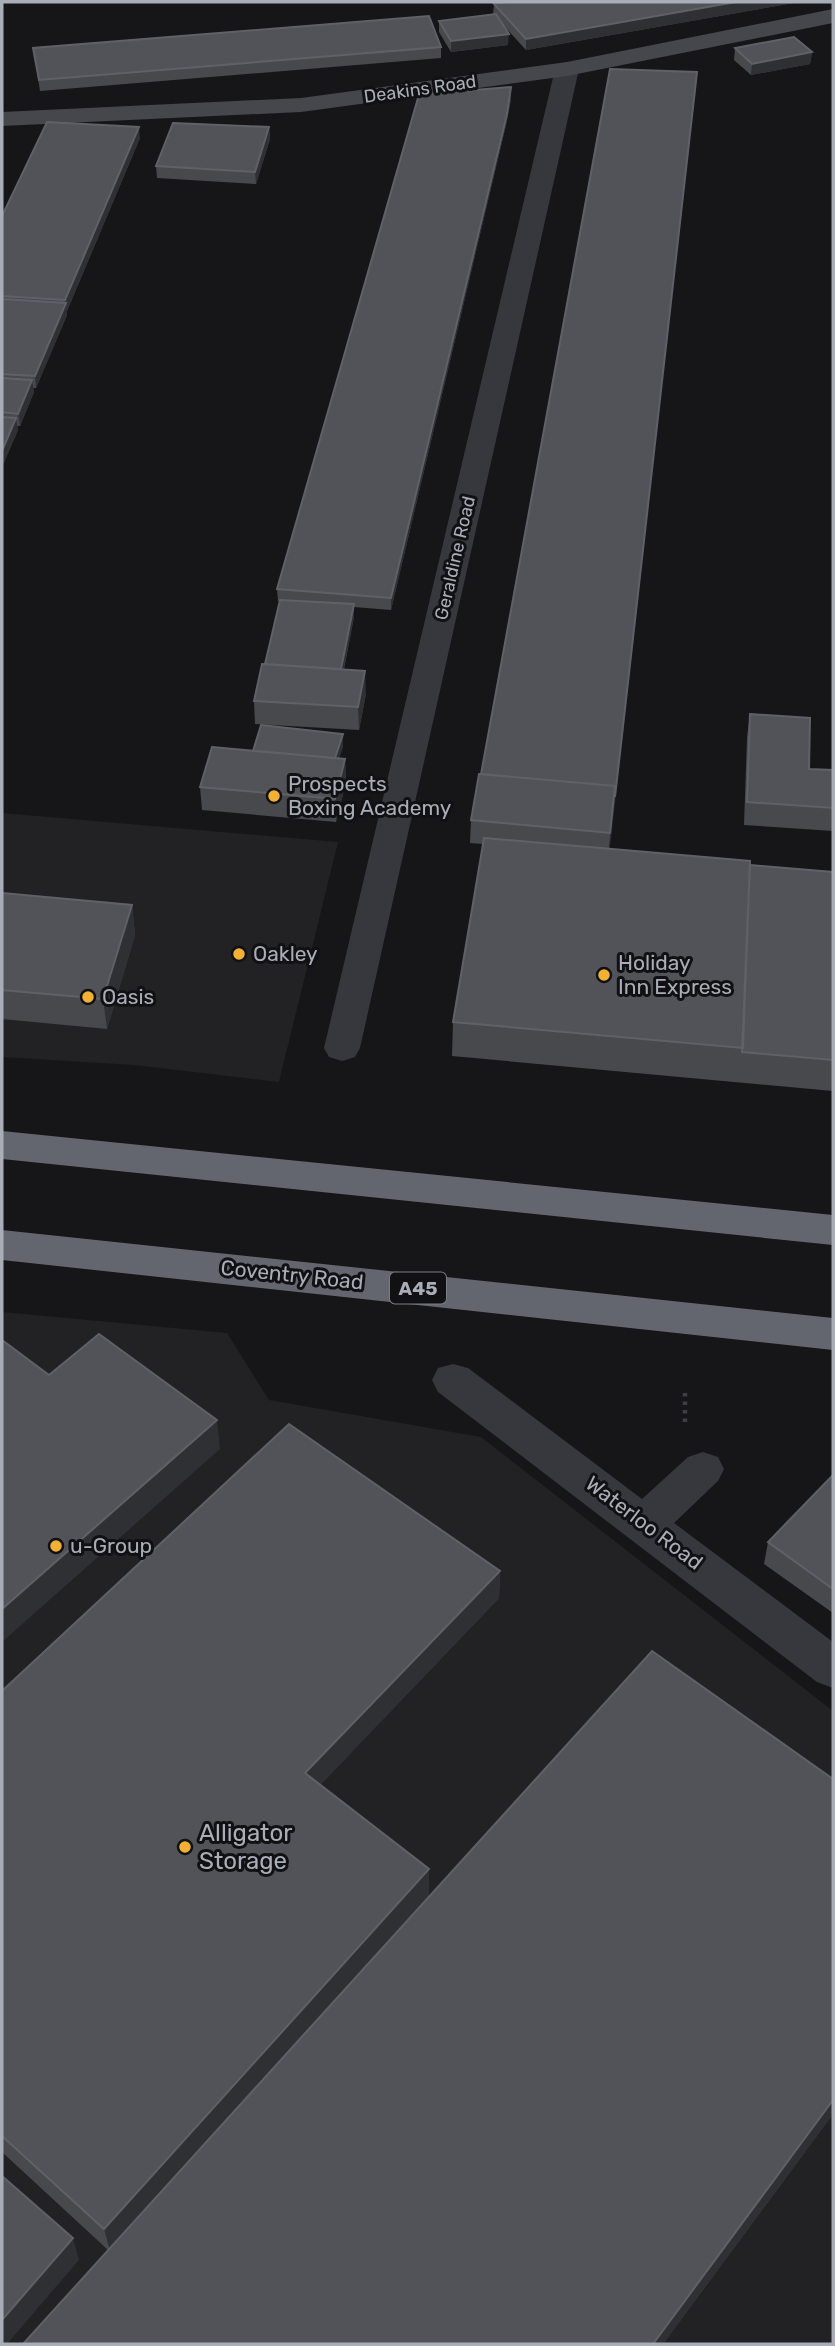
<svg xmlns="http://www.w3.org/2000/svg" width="835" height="2346" font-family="Rubik,sans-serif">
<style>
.built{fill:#222225}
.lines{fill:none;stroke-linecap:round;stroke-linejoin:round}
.path{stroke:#3d3f44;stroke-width:4.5;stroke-dasharray:3.5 5;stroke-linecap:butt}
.street{fill:#37383d;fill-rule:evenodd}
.secondary{fill:#45474d;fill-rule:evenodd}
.highway{fill:#63666e;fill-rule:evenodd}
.wall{fill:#47494d}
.shaded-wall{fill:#2f3033}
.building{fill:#525359;stroke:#5f6168;stroke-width:2}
.poi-dot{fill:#f2b134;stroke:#111113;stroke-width:2.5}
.labels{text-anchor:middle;stroke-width:6;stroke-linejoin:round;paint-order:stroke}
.far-street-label{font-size:18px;fill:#a8adb8;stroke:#111113}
.shield{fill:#111113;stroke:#7b7e86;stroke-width:2}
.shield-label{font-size:19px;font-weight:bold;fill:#a8adb8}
.poi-label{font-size:21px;fill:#a8adb8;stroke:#111113;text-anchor:start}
.street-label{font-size:21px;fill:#a8adb8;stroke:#111113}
.near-poi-label{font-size:24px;fill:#a8adb8;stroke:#111113;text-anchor:start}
</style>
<rect width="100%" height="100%" fill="#161618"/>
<path class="built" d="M 2,813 L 338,842 L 279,1082 L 134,1065 L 2,1057 Z
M 2,1312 L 227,1333 L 269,1400 L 481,1437 L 833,1711 L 833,2344 L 2,2344 Z"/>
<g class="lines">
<path class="path" d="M 685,1393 L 685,1423"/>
<path class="street" d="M 567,62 L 575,64 L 579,69 L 360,1048 L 355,1057 L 342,1061 L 329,1057 L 324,1048 L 555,69 L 559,64 Z
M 453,1364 L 468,1368 L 642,1499 L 688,1457 L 703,1452 L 718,1457 L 724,1469 L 718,1481 L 674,1523 L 833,1642 L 833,1688 L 817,1682 L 438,1392 L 432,1380 L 438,1368 Z"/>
<path class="secondary" d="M 833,9 L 833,23 L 567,76 L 301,112 L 2,126 L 2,112 L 301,98 L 567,62 Z"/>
<path class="highway" d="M 2,1131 L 833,1215 L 833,1245 L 2,1159 Z
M 2,1230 L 833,1318 L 833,1350 L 2,1260 Z"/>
</g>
<path class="wall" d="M 799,2 L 526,50 L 504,26 L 508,45 L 451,52 L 439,32 L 439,21 L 493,14 L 494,4 Z
M 441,47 L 441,58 L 40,91 L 33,48 Z
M 735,48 L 812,52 L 810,64 L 751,75 L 734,60 Z
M 697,72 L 609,849 L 750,865 L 833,872 L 833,1091 L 452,1056 L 453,1022 L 483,844 L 470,843 L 471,820 L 481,774 Z
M 511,87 L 511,99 L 506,125 L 391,610 L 354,607 L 354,617 L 344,669 L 366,694 L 359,730 L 255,724 L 254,701 L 265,664 L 280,601 L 278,601 L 277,589 Z
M 269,127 L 270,139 L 256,184 L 157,178 L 156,166 Z
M 140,138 L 67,311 L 67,315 L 36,388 L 33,388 L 34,392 L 20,426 L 17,426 L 18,430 L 2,467 L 2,216 Z
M 750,714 L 809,769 L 833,770 L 833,831 L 744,825 L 747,737 Z
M 343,746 L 339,758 L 345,759 L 346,782 L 336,822 L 202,810 L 200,787 L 253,751 Z
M 2,893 L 132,905 L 135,935 L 107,1029 L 2,1019 Z
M 833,1475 L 833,1613 L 764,1564 L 768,1542 Z
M 500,1571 L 499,1598 L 320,1785 L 429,1869 L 429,1895 L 283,2058 L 833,1779 L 833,2114 L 663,2344 L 108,2250 L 2,2152 L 2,1691 Z"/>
<path class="shaded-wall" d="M 736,2 L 799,2 L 526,50 L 526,39 Z
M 509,34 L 508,45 L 451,52 L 451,41 Z
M 812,52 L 810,64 L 751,75 L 752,64 Z
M 697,72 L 609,856 L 610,833 Z
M 511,87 L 511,99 L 506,125 L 391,610 L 391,598 Z
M 139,127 L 140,138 L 67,311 L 67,315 L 36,388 L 35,376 L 66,304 L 65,300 Z
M 269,127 L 270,139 L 256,184 L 255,172 Z
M 32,380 L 34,392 L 20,426 L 18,414 Z
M 16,418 L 18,430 L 2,467 L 2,451 Z
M 354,604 L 354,617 L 339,692 L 339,679 Z
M 365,671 L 366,694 L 359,730 L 358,707 Z
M 343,734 L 343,746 L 334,777 L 334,764 Z
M 345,759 L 346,782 L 336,822 L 335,799 Z
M 132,905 L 135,935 L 107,1029 L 103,999 Z
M 217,1420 L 220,1449 L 2,1642 L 2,1609 Z
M 500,1571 L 499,1598 L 306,1800 L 305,1773 Z
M 429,1869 L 429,1895 L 110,2251 L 104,2229 Z
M 833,2100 L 833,2114 L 663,2344 L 653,2344 Z
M 73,2238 L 79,2260 L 7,2344 L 2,2344 L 2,2320 Z"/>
<path class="building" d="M 507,2 L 736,2 L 526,39 L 494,4 Z
M 496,14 L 509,34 L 451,41 L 439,21 Z
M 429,16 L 441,47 L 39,80 L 33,48 Z
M 794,37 L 812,52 L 752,64 L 735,48 Z
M 610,69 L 697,72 L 615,797 L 615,786 L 481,774 Z
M 511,87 L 507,114 L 391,598 L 277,589 L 418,98 L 427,94 Z
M 47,122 L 139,127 L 65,300 L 2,296 L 2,216 Z
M 173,123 L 269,127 L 255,172 L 156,166 Z
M 2,299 L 66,303 L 35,376 L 2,374 Z
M 2,378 L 32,380 L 18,414 L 2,412 Z
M 2,417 L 16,418 L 2,451 Z
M 280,600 L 354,604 L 341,669 L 265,664 Z
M 262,664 L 365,671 L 358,707 L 254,701 Z
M 750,714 L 810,718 L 809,769 L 833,770 L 833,808 L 747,802 Z
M 261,725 L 343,734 L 335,758 L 253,751 Z
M 212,747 L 345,759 L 335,799 L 200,787 Z
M 479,774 L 615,786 L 610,833 L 471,820 Z
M 484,838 L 750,861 L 743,1048 L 453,1022 Z
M 750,865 L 833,872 L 833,1060 L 742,1052 Z
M 2,893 L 132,905 L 103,999 L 2,990 Z
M 99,1334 L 217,1420 L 2,1609 L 2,1340 L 49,1375 Z
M 289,1424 L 500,1571 L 305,1773 L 429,1869 L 104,2229 L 2,2136 L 2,1691 Z
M 833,1475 L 833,1589 L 768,1542 Z
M 652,1651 L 833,1779 L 833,2100 L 653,2344 L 23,2344 Z
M 2,2176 L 73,2238 L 2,2320 Z"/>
<g class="poi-dot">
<circle cx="274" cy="796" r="7"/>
<circle cx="239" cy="954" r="7"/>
<circle cx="604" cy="975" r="7"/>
<circle cx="88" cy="997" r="7"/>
<circle cx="56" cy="1546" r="7"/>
<circle cx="185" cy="1847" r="7"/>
</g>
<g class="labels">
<g class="far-street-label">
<text transform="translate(420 89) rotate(-8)" y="6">Deakins Road</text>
<text transform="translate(455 558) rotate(-77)" y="6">Geraldine Road</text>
</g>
<rect class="shield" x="390" y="1272.5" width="56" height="31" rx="5"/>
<g class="shield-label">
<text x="418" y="1295">A45</text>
</g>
<g class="poi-label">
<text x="288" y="791">Prospects<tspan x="288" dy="24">Boxing Academy</tspan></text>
<text x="253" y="961">Oakley</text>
<text x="618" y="970">Holiday<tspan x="618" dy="24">Inn Express</tspan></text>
<text x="102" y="1004">Oasis</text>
<text x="70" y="1553">u-Group</text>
</g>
<g class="street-label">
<text transform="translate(292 1275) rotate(6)" y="7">Coventry Road</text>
<text transform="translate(644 1523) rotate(37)" y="7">Waterloo Road</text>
</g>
<g class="near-poi-label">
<text x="199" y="1841">Alligator<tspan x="199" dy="28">Storage</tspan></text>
</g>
</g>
<rect width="835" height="2346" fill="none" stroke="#a8adb8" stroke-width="7"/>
</svg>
